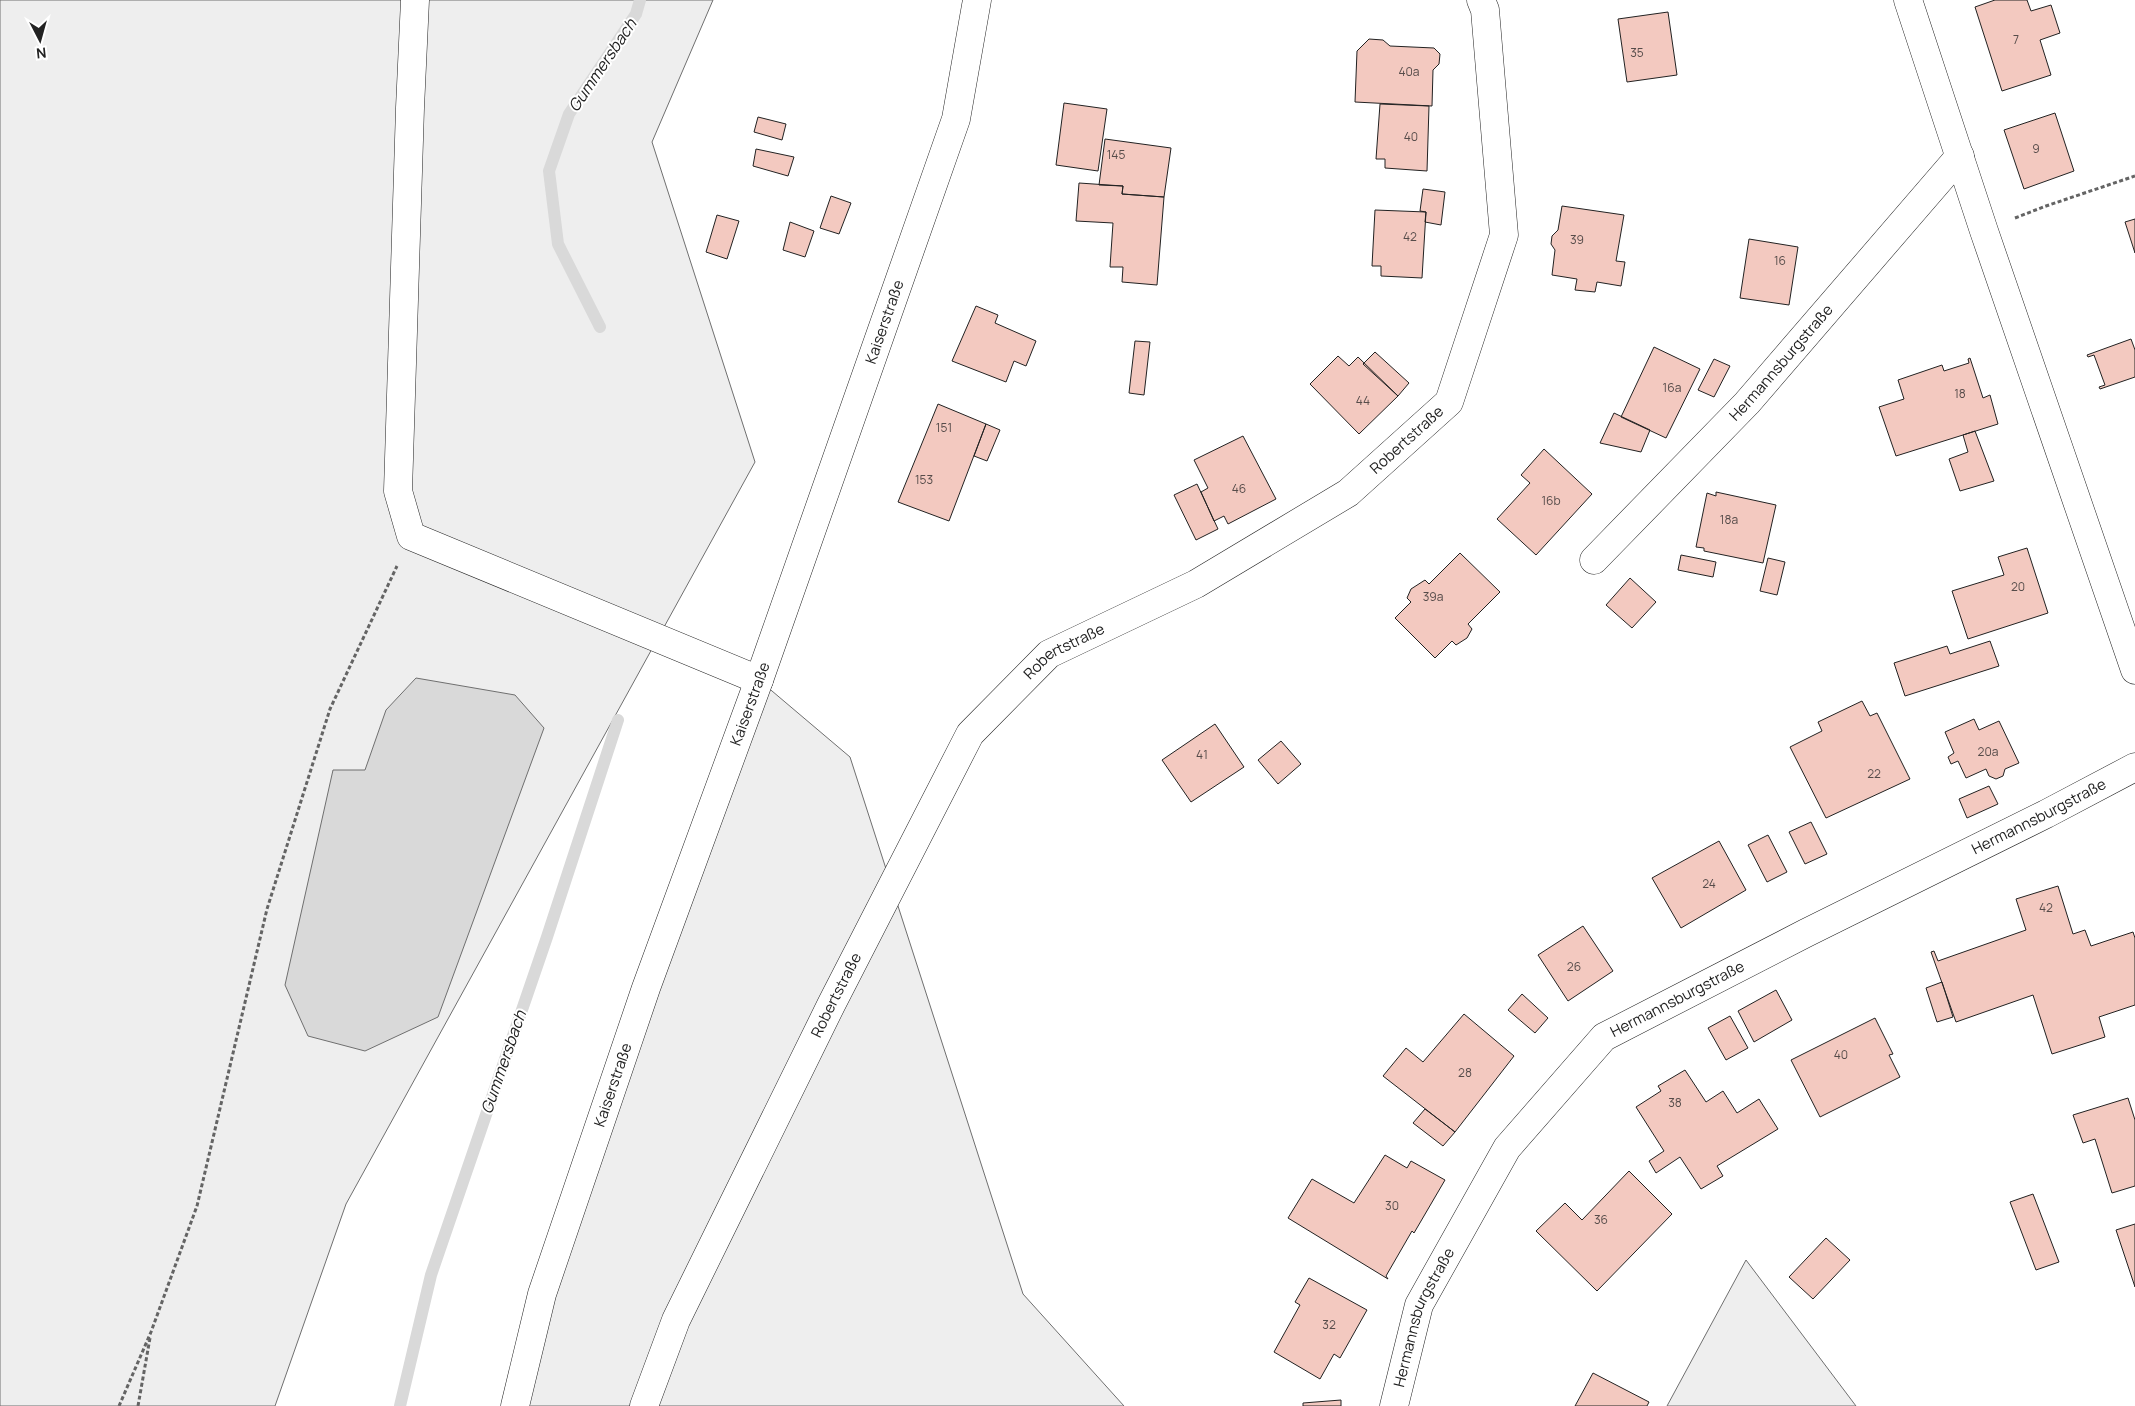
<svg xmlns="http://www.w3.org/2000/svg" width="2135" height="1406" font-family="Manrope,sans-serif">
<style>
.green{fill:#eee;stroke:#6f6f6f}
.water{fill:#d9d9d9;stroke:#6f6f6f}
.lines{fill:none;stroke-linecap:round;stroke-linejoin:round}
.stream{stroke:#d9d9d9;stroke-width:12}
.building{fill:#f3c9c0;stroke:#222}
.minor-casing{stroke:#222;stroke-width:29}
.path{stroke:#646464;stroke-width:3;stroke-dasharray:4 2.5;stroke-linecap:butt}
.minor{stroke:#fff;stroke-width:28}
.labels{text-anchor:middle;stroke-width:4;stroke-linejoin:round;paint-order:stroke}
.number-label{font-size:12px;fill:#564c4a}
.street-label{font-size:15px;fill:#222;stroke:#fff}
.water-label{font-size:16px;font-style:italic;fill:#222;stroke:#fff}
</style>
<rect width="100%" height="100%" fill="#fff"/>
<path class="green" d="M 0,0 L 713,0 L 652,142 L 755,462 L 346,1204 L 275,1406 L 0,1406 Z
M 759,680 L 850,757 L 1023,1294 L 1124,1406 L 515,1406 Z
M 1746,1260 L 1856,1406 L 1667,1406 Z"/>
<path class="water" d="M 416,678 L 515,695 L 544,728 L 438,1017 L 365,1051 L 308,1036 L 285,985 L 333,770 L 365,770 L 386,710 Z"/>
<g class="lines">
<path class="stream" d="M 600,327 L 558,244 L 549,171 L 569,114 L 636,14 L 640,0
M 400,1406 L 431,1275 L 547,937 L 618,720"/>
</g>
<path class="building" d="M 1995,0 L 2027,0 L 2031,11 L 2051,5 L 2060,33 L 2040,40 L 2051,75 L 2002,91 L 1975,7 Z
M 1668,12 L 1677,75 L 1627,82 L 1618,19 Z
M 1369,39 L 1383,40 L 1390,46 L 1434,48 L 1440,54 L 1439,64 L 1433,70 L 1432,106 L 1355,102 L 1357,51 Z
M 1064,103 L 1107,109 L 1098,171 L 1056,165 Z
M 1380,104 L 1429,106 L 1427,171 L 1385,168 L 1385,159 L 1376,159 Z
M 2055,113 L 2074,171 L 2024,189 L 2004,130 Z
M 758,117 L 786,124 L 782,140 L 754,132 Z
M 1105,139 L 1171,148 L 1164,197 L 1122,194 L 1123,186 L 1099,185 Z
M 756,149 L 794,157 L 788,176 L 753,166 Z
M 1079,183 L 1123,186 L 1122,194 L 1164,197 L 1157,285 L 1122,282 L 1123,267 L 1110,267 L 1113,223 L 1076,221 Z
M 1423,189 L 1445,192 L 1441,225 L 1425,222 L 1426,212 L 1420,211 Z
M 831,196 L 851,203 L 839,234 L 820,228 Z
M 1562,206 L 1624,215 L 1616,261 L 1625,262 L 1621,286 L 1597,282 L 1595,292 L 1575,290 L 1577,279 L 1552,275 L 1555,250 L 1551,244 L 1552,236 L 1558,230 Z
M 1375,210 L 1426,212 L 1422,278 L 1381,276 L 1381,266 L 1372,266 Z
M 717,215 L 739,221 L 727,259 L 706,252 Z
M 2135,219 L 2135,253 L 2125,222 Z
M 790,222 L 814,231 L 805,257 L 783,250 Z
M 1749,239 L 1798,247 L 1789,305 L 1740,298 Z
M 976,306 L 998,315 L 995,323 L 1036,341 L 1026,366 L 1014,361 L 1006,382 L 952,361 Z
M 2131,339 L 2135,350 L 2135,377 L 2100,389 L 2099,387 L 2105,385 L 2094,355 L 2088,357 L 2087,355 Z
M 1135,341 L 1150,342 L 1144,395 L 1129,393 Z
M 1654,347 L 1700,369 L 1666,438 L 1621,417 Z
M 1375,352 L 1409,383 L 1398,396 L 1363,364 Z
M 1338,356 L 1349,366 L 1358,357 L 1398,396 L 1359,434 L 1310,384 Z
M 1970,358 L 1983,398 L 1990,395 L 1998,424 L 1896,456 L 1879,407 L 1904,399 L 1898,380 L 1942,365 L 1944,371 L 1969,363 L 1968,359 Z
M 1714,359 L 1730,366 L 1714,397 L 1698,390 Z
M 938,404 L 986,424 L 949,521 L 898,502 Z
M 1614,413 L 1650,430 L 1641,452 L 1600,443 Z
M 986,424 L 1000,430 L 987,461 L 974,456 Z
M 1975,431 L 1994,481 L 1960,491 L 1949,459 L 1968,452 L 1963,435 Z
M 1243,436 L 1276,499 L 1228,524 L 1224,516 L 1214,521 L 1201,492 L 1208,488 L 1194,460 Z
M 1544,449 L 1592,494 L 1536,555 L 1497,519 L 1530,483 L 1521,475 Z
M 1197,484 L 1218,529 L 1196,540 L 1174,495 Z
M 1716,492 L 1776,505 L 1763,563 L 1704,551 L 1704,548 L 1696,547 L 1707,493 L 1716,496 Z
M 2027,548 L 2048,613 L 1968,639 L 1952,591 L 2004,575 L 1998,557 Z
M 1460,553 L 1500,592 L 1468,624 L 1472,629 L 1467,638 L 1456,645 L 1452,641 L 1435,658 L 1395,618 L 1411,602 L 1407,598 L 1411,589 L 1425,580 L 1429,584 Z
M 1681,555 L 1716,562 L 1713,577 L 1678,570 Z
M 1768,558 L 1785,562 L 1777,595 L 1760,591 Z
M 1630,578 L 1656,602 L 1632,628 L 1606,605 Z
M 1990,641 L 1999,666 L 1905,696 L 1894,663 L 1947,646 L 1950,654 Z
M 1862,701 L 1870,716 L 1877,713 L 1910,779 L 1826,818 L 1790,747 L 1822,731 L 1818,722 Z
M 1974,719 L 1979,730 L 1999,721 L 2019,763 L 2005,769 L 2003,776 L 1996,779 L 1989,776 L 1986,769 L 1966,778 L 1958,761 L 1951,764 L 1948,757 L 1954,753 L 1945,732 Z
M 1215,724 L 1244,767 L 1191,802 L 1162,760 Z
M 1281,741 L 1301,764 L 1278,784 L 1258,760 Z
M 1989,786 L 1998,804 L 1967,818 L 1959,799 Z
M 1811,822 L 1827,854 L 1805,864 L 1789,832 Z
M 1768,835 L 1787,872 L 1767,882 L 1748,845 Z
M 1719,841 L 1746,890 L 1681,928 L 1652,878 Z
M 2058,886 L 2073,934 L 2085,930 L 2091,946 L 2133,932 L 2135,938 L 2135,1005 L 2099,1017 L 2105,1037 L 2052,1054 L 2033,995 L 1956,1022 L 1931,952 L 1934,951 L 1938,961 L 2026,930 L 2016,899 Z
M 1583,926 L 1613,971 L 1568,1001 L 1538,955 Z
M 1942,982 L 1953,1017 L 1937,1022 L 1926,988 Z
M 1776,990 L 1792,1020 L 1754,1042 L 1738,1011 Z
M 1522,994 L 1548,1018 L 1535,1033 L 1508,1010 Z
M 1464,1014 L 1514,1056 L 1455,1132 L 1383,1076 L 1406,1048 L 1423,1062 Z
M 1730,1016 L 1748,1048 L 1726,1060 L 1708,1028 Z
M 1875,1018 L 1893,1054 L 1889,1055 L 1900,1077 L 1820,1117 L 1791,1060 Z
M 1685,1070 L 1706,1102 L 1723,1091 L 1737,1113 L 1759,1099 L 1778,1129 L 1717,1166 L 1723,1176 L 1701,1189 L 1680,1157 L 1656,1173 L 1649,1161 L 1664,1151 L 1636,1107 L 1661,1091 L 1658,1086 Z
M 2128,1098 L 2135,1120 L 2135,1186 L 2112,1193 L 2095,1139 L 2083,1143 L 2073,1115 Z
M 1425,1109 L 1455,1132 L 1443,1146 L 1413,1123 Z
M 1385,1155 L 1407,1168 L 1411,1161 L 1445,1180 L 1414,1233 L 1412,1231 L 1386,1276 L 1388,1279 L 1288,1218 L 1312,1179 L 1354,1203 Z
M 1629,1171 L 1672,1214 L 1597,1291 L 1536,1231 L 1565,1203 L 1582,1220 Z
M 2033,1194 L 2059,1262 L 2036,1270 L 2010,1202 Z
M 2135,1224 L 2135,1287 L 2116,1230 Z
M 1826,1238 L 1850,1260 L 1813,1299 L 1789,1277 Z
M 1309,1278 L 1367,1310 L 1340,1358 L 1334,1354 L 1320,1379 L 1274,1352 L 1300,1305 L 1295,1302 Z
M 1593,1373 L 1649,1402 L 1647,1406 L 1575,1406 Z
M 1341,1400 L 1341,1406 L 1303,1406 L 1303,1403 Z"/>
<g class="lines">
<defs>
<g id="minor">
<path d="M 415,0 L 410,108 L 398,491 L 411,536 L 759,680"/>
<path d="M 1908,0 L 1984,231 L 2135,670"/>
<path id="s1" d="M 1594,560 L 1747,403 L 1960,156"/>
<path id="s2" d="M 515,1406 L 542,1294 L 646,988 L 759,680 L 956,119 L 977,0"/>
<path id="s3" d="M 644,1406 L 676,1320 L 831,1005 L 970,734 L 1049,654 L 1196,584 L 1348,493 L 1449,402 L 1504,235 L 1485,10 L 1481,0"/>
<path id="s4" d="M 1394,1406 L 1419,1305 L 1507,1148 L 1604,1037 L 1806,933 L 2046,814 L 2135,767"/>
</g>
</defs>
<use href="#minor" class="minor-casing"/>
<path class="path" d="M 2015,218 L 2046,206 L 2135,176
M 119,1406 L 151,1332 L 197,1206 L 267,909 L 330,709 L 397,566
M 138,1406 L 150,1338"/>
<use href="#minor" class="minor"/>
</g>
<g class="labels">
<g class="number-label">
<text x="2016" y="44">7</text>
<text x="1637" y="57">35</text>
<text x="1409" y="76">40a</text>
<text x="1411" y="141">40</text>
<text x="2036" y="153">9</text>
<text x="1116" y="159">145</text>
<text x="1410" y="241">42</text>
<text x="1577" y="244">39</text>
<text x="1780" y="265">16</text>
<text x="1672" y="392">16a</text>
<text x="1960" y="398">18</text>
<text x="1363" y="405">44</text>
<text x="944" y="432">151</text>
<text x="924" y="484">153</text>
<text x="1239" y="493">46</text>
<text x="1551" y="505">16b</text>
<text x="1729" y="524">18a</text>
<text x="2018" y="591">20</text>
<text x="1433" y="601">39a</text>
<text x="1988" y="756">20a</text>
<text x="1202" y="759">41</text>
<text x="1874" y="778">22</text>
<text x="1709" y="888">24</text>
<text x="2046" y="912">42</text>
<text x="1574" y="971">26</text>
<text x="1841" y="1059">40</text>
<text x="1465" y="1077">28</text>
<text x="1675" y="1107">38</text>
<text x="1392" y="1210">30</text>
<text x="1601" y="1224">36</text>
<text x="1329" y="1329">32</text>
</g>
<g class="street-label">
<text dy="5" stroke="none"><textPath href="#s2" startOffset="1146">Kaiserstraße</textPath></text>
<text dy="5" stroke="none"><textPath href="#s1" startOffset="272">Hermannsburgstraße</textPath></text>
<text dy="5" stroke="none"><textPath href="#s3" startOffset="1279">Robertstraße</textPath></text>
<text dy="5" stroke="none"><textPath href="#s3" startOffset="874">Robertstraße</textPath></text>
<text dy="5" stroke="none"><textPath href="#s2" startOffset="741">Kaiserstraße</textPath></text>
<text dy="5" stroke="none"><textPath href="#s4" startOffset="919">Hermannsburgstraße</textPath></text>
<text dy="5" stroke="none"><textPath href="#s3" startOffset="454">Robertstraße</textPath></text>
<text dy="5" stroke="none"><textPath href="#s4" startOffset="514">Hermannsburgstraße</textPath></text>
<text dy="5" stroke="none"><textPath href="#s2" startOffset="336">Kaiserstraße</textPath></text>
<text dy="5" stroke="none"><textPath href="#s4" startOffset="94">Hermannsburgstraße</textPath></text>
</g>
<g class="water-label">
<text transform="translate(602 65) rotate(-56)" y="6">Gummersbach</text>
<text transform="translate(503 1062) rotate(-71)" y="6">Gummersbach</text>
</g>
</g>
<g transform="translate(40 40) rotate(174)" stroke="#ffffff" stroke-width="4" paint-order="stroke">
<path d="M0-4L9 19L0 12L-9 19Z" fill="#222222"/>
<text y="-8" font-size="14" font-weight="bold" text-anchor="middle" fill="#222222">N</text>
</g>
</svg>
